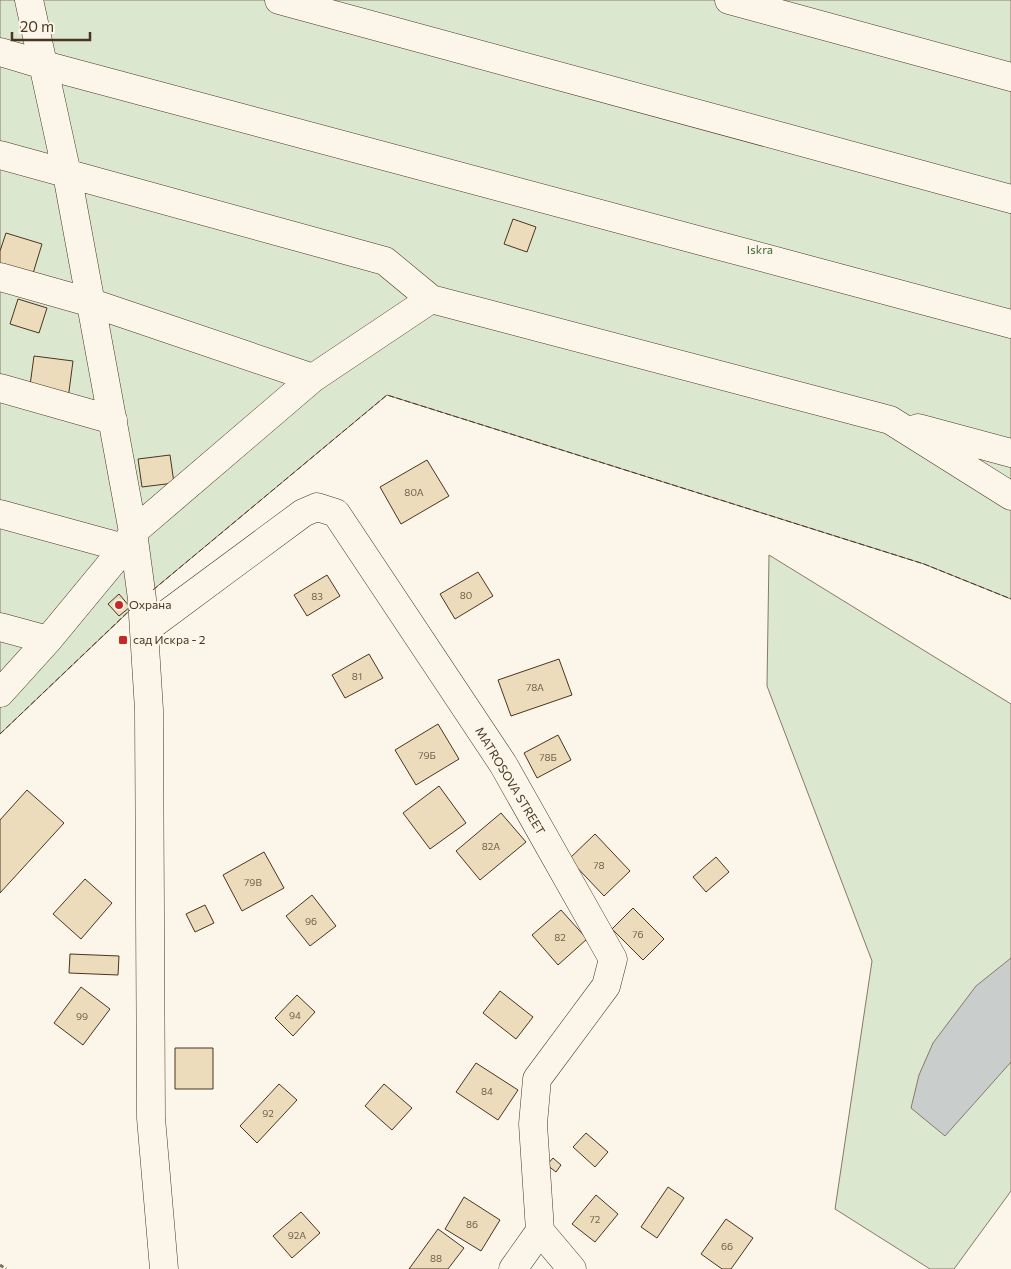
<svg xmlns="http://www.w3.org/2000/svg" width="1011" height="1269" font-family="Commissioner,sans-serif">
<style>
.green{fill:#dce7d0;stroke:#887966}
.water{fill:#c9cecd;stroke:#887966}
.building{fill:#ecdcbc;stroke:#4a3520}
.lines{fill:none;stroke-linecap:round;stroke-linejoin:round}
.minor-casing{stroke:#4a3520;stroke-width:29}
.path{stroke:#7f6f5c;stroke-width:3;stroke-dasharray:4 2.5;stroke-linecap:butt}
.minor{stroke:#fbf6e9;stroke-width:28}
.fence{stroke:#4a3520;stroke-width:1;stroke-dasharray:6 2.5;stroke-linecap:butt}
.poi-dot{fill:#c62828;stroke:#fbf6e9;stroke-width:2}
.labels{text-anchor:middle;stroke-width:4;stroke-linejoin:round;paint-order:stroke}
.number-label{font-size:10px;fill:#725f47}
.park-label{font-size:12px;fill:#436837;stroke:#fbf6e9}
.poi-label{font-size:12px;fill:#4a3520;stroke:#fbf6e9;text-anchor:start}
.street-label{font-size:12px;fill:#4a3520;stroke:#fbf6e9}
</style>
<rect width="100%" height="100%" fill="#fbf6e9"/>
<path class="green" d="M 0,0 L 1011,0 L 1011,599 L 924,564 L 387,395 L 142,599 L 0,734 Z
M 769,555 L 1011,704 L 1011,1191 L 954,1269 L 930,1269 L 835,1209 L 872,961 L 767,686 Z"/>
<path class="water" d="M 1011,958 L 1011,1062 L 945,1136 L 911,1108 L 919,1075 L 933,1043 L 976,986 Z"/>
<path class="building" d="M 513,219 L 536,227 L 527,252 L 504,244 Z
M 6,233 L 42,244 L 31,280 L 0,271 L 0,251 Z
M 18,299 L 47,308 L 39,333 L 10,324 Z
M 34,356 L 73,361 L 68,399 L 29,393 Z
M 170,455 L 174,483 L 142,487 L 138,459 Z
M 427,460 L 449,496 L 401,524 L 380,487 Z
M 478,572 L 493,596 L 455,619 L 440,594 Z
M 327,575 L 340,596 L 307,616 L 294,595 Z
M 119,594 L 130,607 L 119,616 L 108,604 Z
M 369,654 L 383,678 L 345,698 L 332,675 Z
M 559,659 L 572,695 L 511,716 L 498,680 Z
M 438,724 L 459,759 L 416,785 L 395,750 Z
M 558,735 L 571,760 L 537,778 L 524,753 Z
M 439,786 L 466,823 L 430,849 L 403,813 Z
M 27,790 L 64,823 L 0,893 L 0,820 Z
M 501,813 L 526,842 L 480,880 L 456,851 Z
M 595,834 L 630,871 L 604,896 L 569,859 Z
M 264,852 L 284,888 L 242,911 L 223,875 Z
M 716,857 L 729,872 L 706,892 L 693,877 Z
M 85,879 L 112,903 L 81,939 L 53,914 Z
M 312,895 L 336,926 L 310,946 L 286,916 Z
M 205,905 L 214,923 L 195,932 L 186,914 Z
M 633,908 L 664,939 L 643,960 L 612,929 Z
M 561,910 L 587,939 L 558,965 L 532,935 Z
M 70,954 L 119,956 L 118,975 L 69,973 Z
M 81,987 L 110,1009 L 83,1045 L 54,1023 Z
M 500,991 L 533,1017 L 516,1039 L 483,1013 Z
M 297,995 L 315,1012 L 293,1036 L 275,1018 Z
M 175,1048 L 213,1048 L 213,1089 L 175,1089 Z
M 476,1063 L 518,1090 L 498,1120 L 456,1092 Z
M 279,1084 L 297,1100 L 257,1143 L 240,1126 Z
M 384,1084 L 412,1108 L 392,1130 L 365,1106 Z
M 586,1133 L 608,1152 L 595,1167 L 573,1147 Z
M 553,1158 L 561,1165 L 556,1172 L 547,1165 Z
M 668,1187 L 684,1198 L 657,1238 L 641,1227 Z
M 596,1195 L 618,1214 L 595,1242 L 572,1224 Z
M 464,1197 L 500,1220 L 481,1251 L 445,1229 Z
M 301,1212 L 320,1233 L 292,1258 L 273,1236 Z
M 726,1219 L 753,1238 L 731,1269 L 722,1269 L 701,1254 Z
M 438,1229 L 464,1248 L 448,1269 L 409,1269 Z"/>
<g class="lines">
<defs>
<path id="minor" d="M 29,0 L 67,174 L 133,532 L 142,599 L 149,710 L 151,1118 L 164,1269
M 279,0 L 1011,199
M 729,0 L 1011,77
M 0,52 L 44,65 L 1011,324
M 0,155 L 385,261 L 431,299
M 0,277 L 92,303 L 313,378
M 0,388 L 113,420
M 918,428 L 1011,453
M 0,514 L 124,548
M 0,627 L 48,640
M 145,630 L 303,513 L 317,507 L 336,513 L 503,764 L 613,959 L 606,986 L 537,1079 L 533,1124 L 540,1231 L 572,1269
M 0,693 L 48,640 L 124,548 L 133,532 L 313,378 L 431,299 L 890,420 L 1011,496
M 513,1269 L 540,1231"/>
</defs>
<use href="#minor" class="minor-casing"/>
<path class="path" d="M 0,1265 L 6,1269"/>
<use href="#minor" class="minor"/>
<path class="fence" d="M 153,590 L 387,395 L 924,564 L 1011,599
M 0,734 L 132,608"/>
</g>
<g class="poi-dot">
<circle cx="119" cy="605" r="5"/>
<rect x="118" y="635" width="10" height="10" rx="2.5"/>
</g>
<g class="labels">
<g class="number-label">
<text x="414" y="496">80А</text>
<text x="466" y="599">80</text>
<text x="317" y="600">83</text>
<text x="357" y="680">81</text>
<text x="535" y="691">78А</text>
<text x="427" y="759">79Б</text>
<text x="548" y="761">78Б</text>
<text x="491" y="850">82А</text>
<text x="599" y="869">78</text>
<text x="253" y="886">79В</text>
<text x="311" y="925">96</text>
<text x="638" y="938">76</text>
<text x="560" y="941">82</text>
<text x="295" y="1019">94</text>
<text x="82" y="1020">99</text>
<text x="487" y="1095">84</text>
<text x="268" y="1117">92</text>
<text x="595" y="1223">72</text>
<text x="472" y="1228">86</text>
<text x="297" y="1239">92А</text>
<text x="727" y="1250">66</text>
<text x="436" y="1262">88</text>
</g>
<g class="park-label">
<text x="760" y="254">Iskra</text>
</g>
<g class="poi-label">
<text x="129" y="609">Охрана</text>
<text x="133" y="644">сад Искра - 2</text>
</g>
<g class="street-label">
<text transform="translate(510 781) rotate(59)" y="4">MATROSOVA STREET</text>
</g>
</g>
<path d="M12 32v8h78v-8" fill="none" stroke="#4a3520" stroke-width="2.5"/>
<text x="20" y="32" font-size="15" fill="#4a3520" stroke="#fbf6e9" stroke-width="4" paint-order="stroke">20 m</text>
</svg>
